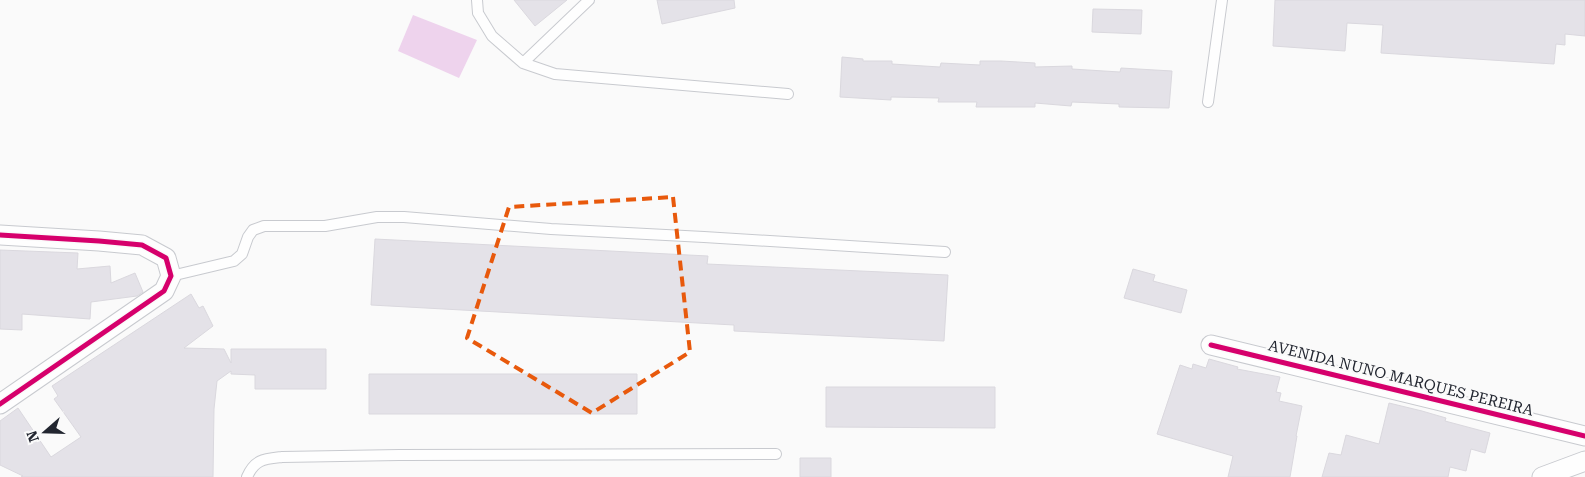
<svg xmlns="http://www.w3.org/2000/svg" width="1585" height="477" font-family="'Roboto Serif',serif">
<style>
.green{fill:#eed3ed}
.building{fill:#e4e2e8;stroke:#dad8de}
.lines{fill:none;stroke-linecap:round;stroke-linejoin:round}
.lane-casing{stroke:#c8cacf;stroke-width:12}
.street-casing{stroke:#c8cacf;stroke-width:21}
.lane{stroke:#fefefe;stroke-width:10}
.street{stroke:#fefefe;stroke-width:19}
.cycleway-casing{stroke:#fafafa;stroke-width:8}
.cycleway{stroke:#d6006c;stroke-width:5}
.marked{fill:none;stroke:#e8590c;stroke-width:4;stroke-dasharray:10 6;stroke-linejoin:round}
.labels{text-anchor:middle;stroke-width:4.5;stroke-linejoin:round;paint-order:stroke}
.street-label{font-size:15px;fill:#222630;stroke:#fafafa}
</style>
<rect width="100%" height="100%" fill="#fafafa"/>
<path class="green" d="M 413,15 L 477,40 L 459,78 L 398,51 Z"/>
<path class="building" d="M 514,0 L 567,0 L 535,26 Z
M 657,0 L 734,0 L 735,8 L 662,24 Z
M 1275,0 L 1585,0 L 1585,36 L 1565,34 L 1565,45 L 1556,44 L 1554,64 L 1381,53 L 1383,25 L 1347,23 L 1345,51 L 1273,46 Z
M 1093,9 L 1142,10 L 1141,34 L 1092,32 Z
M 842,57 L 863,59 L 863,61 L 892,61 L 892,64 L 940,67 L 941,63 L 980,65 L 980,61 L 1001,61 L 1035,63 L 1035,67 L 1072,66 L 1072,69 L 1120,72 L 1121,68 L 1172,71 L 1169,108 L 1119,107 L 1119,104 L 1072,102 L 1071,106 L 1035,103 L 1035,107 L 976,107 L 977,102 L 938,102 L 939,98 L 891,97 L 891,100 L 840,97 Z
M 375,239 L 708,256 L 707,264 L 948,275 L 944,341 L 734,331 L 734,325 L 371,305 Z
M 0,250 L 78,253 L 77,269 L 110,266 L 111,283 L 135,273 L 143,292 L 137,296 L 91,302 L 90,319 L 22,314 L 22,330 L 0,329 Z
M 1133,269 L 1155,275 L 1153,281 L 1187,290 L 1181,313 L 1124,298 Z
M 191,294 L 199,308 L 203,306 L 213,326 L 184,348 L 224,349 L 231,363 L 231,349 L 326,349 L 326,389 L 255,389 L 255,375 L 231,374 L 231,371 L 217,381 L 214,409 L 213,477 L 21,477 L 23,476 L 0,465 L 0,421 L 18,408 L 51,457 L 81,437 L 54,399 L 58,396 L 52,386 Z
M 1209,359 L 1238,367 L 1237,369 L 1280,377 L 1276,392 L 1281,393 L 1279,401 L 1302,406 L 1296,436 L 1297,436 L 1290,477 L 1228,477 L 1233,456 L 1157,434 L 1180,365 L 1192,369 L 1193,364 L 1206,368 Z
M 369,374 L 637,374 L 637,414 L 369,414 Z
M 826,387 L 995,387 L 995,428 L 826,427 Z
M 1389,403 L 1422,411 L 1446,418 L 1445,421 L 1490,433 L 1485,453 L 1471,449 L 1466,471 L 1450,467 L 1448,477 L 1322,477 L 1329,453 L 1341,455 L 1346,435 L 1379,444 Z
M 800,458 L 831,458 L 831,477 L 800,477 Z"/>
<g class="lines">
<defs>
<path id="lane" d="M 477,0 L 478,13 L 492,36 L 523,63 L 555,74 L 788,94
M 523,63 L 589,0
M 1208,102 L 1222,0
M 171,276 L 234,261 L 242,254 L 248,237 L 253,230 L 264,226 L 325,226 L 377,217 L 404,217 L 551,229 L 704,237 L 945,252
M 247,477 C 255,459 264,459 282,457 L 399,455 L 776,454"/>
<path id="street" d="M 0,235 L 99,241 L 142,245 L 166,258 L 171,276 L 164,291 L 0,404
M 1211,345 L 1585,436
M 1542,477 L 1585,461"/>
</defs>
<use href="#lane" class="lane-casing"/>
<use href="#street" class="street-casing"/>
<use href="#lane" class="lane"/>
<use href="#street" class="street"/>
<defs>
<path id="cycleway" d="M 0,235 L 99,241 L 142,245 L 166,258 L 171,276 L 164,291 L 0,404
M 1211,345 L 1585,436"/>
</defs>
<use href="#cycleway" class="cycleway-casing"/>
<use href="#cycleway" class="cycleway"/>
</g>
<path class="marked" d="M 673,197 L 690,352 L 592,413 L 467,338 L 509,207 Z"/>
<g class="labels">
<g class="street-label">
<text transform="translate(1401 378) rotate(14)" y="5">AVENIDA NUNO MARQUES PEREIRA</text>
</g>
</g>
<g transform="translate(45 432) rotate(250)" stroke="#fafafa" stroke-width="4" paint-order="stroke">
<path d="M0-4L9 19L0 12L-9 19Z" fill="#222630"/>
<text y="-8" font-size="14" font-weight="bold" text-anchor="middle" fill="#222630">N</text>
</g>
</svg>
